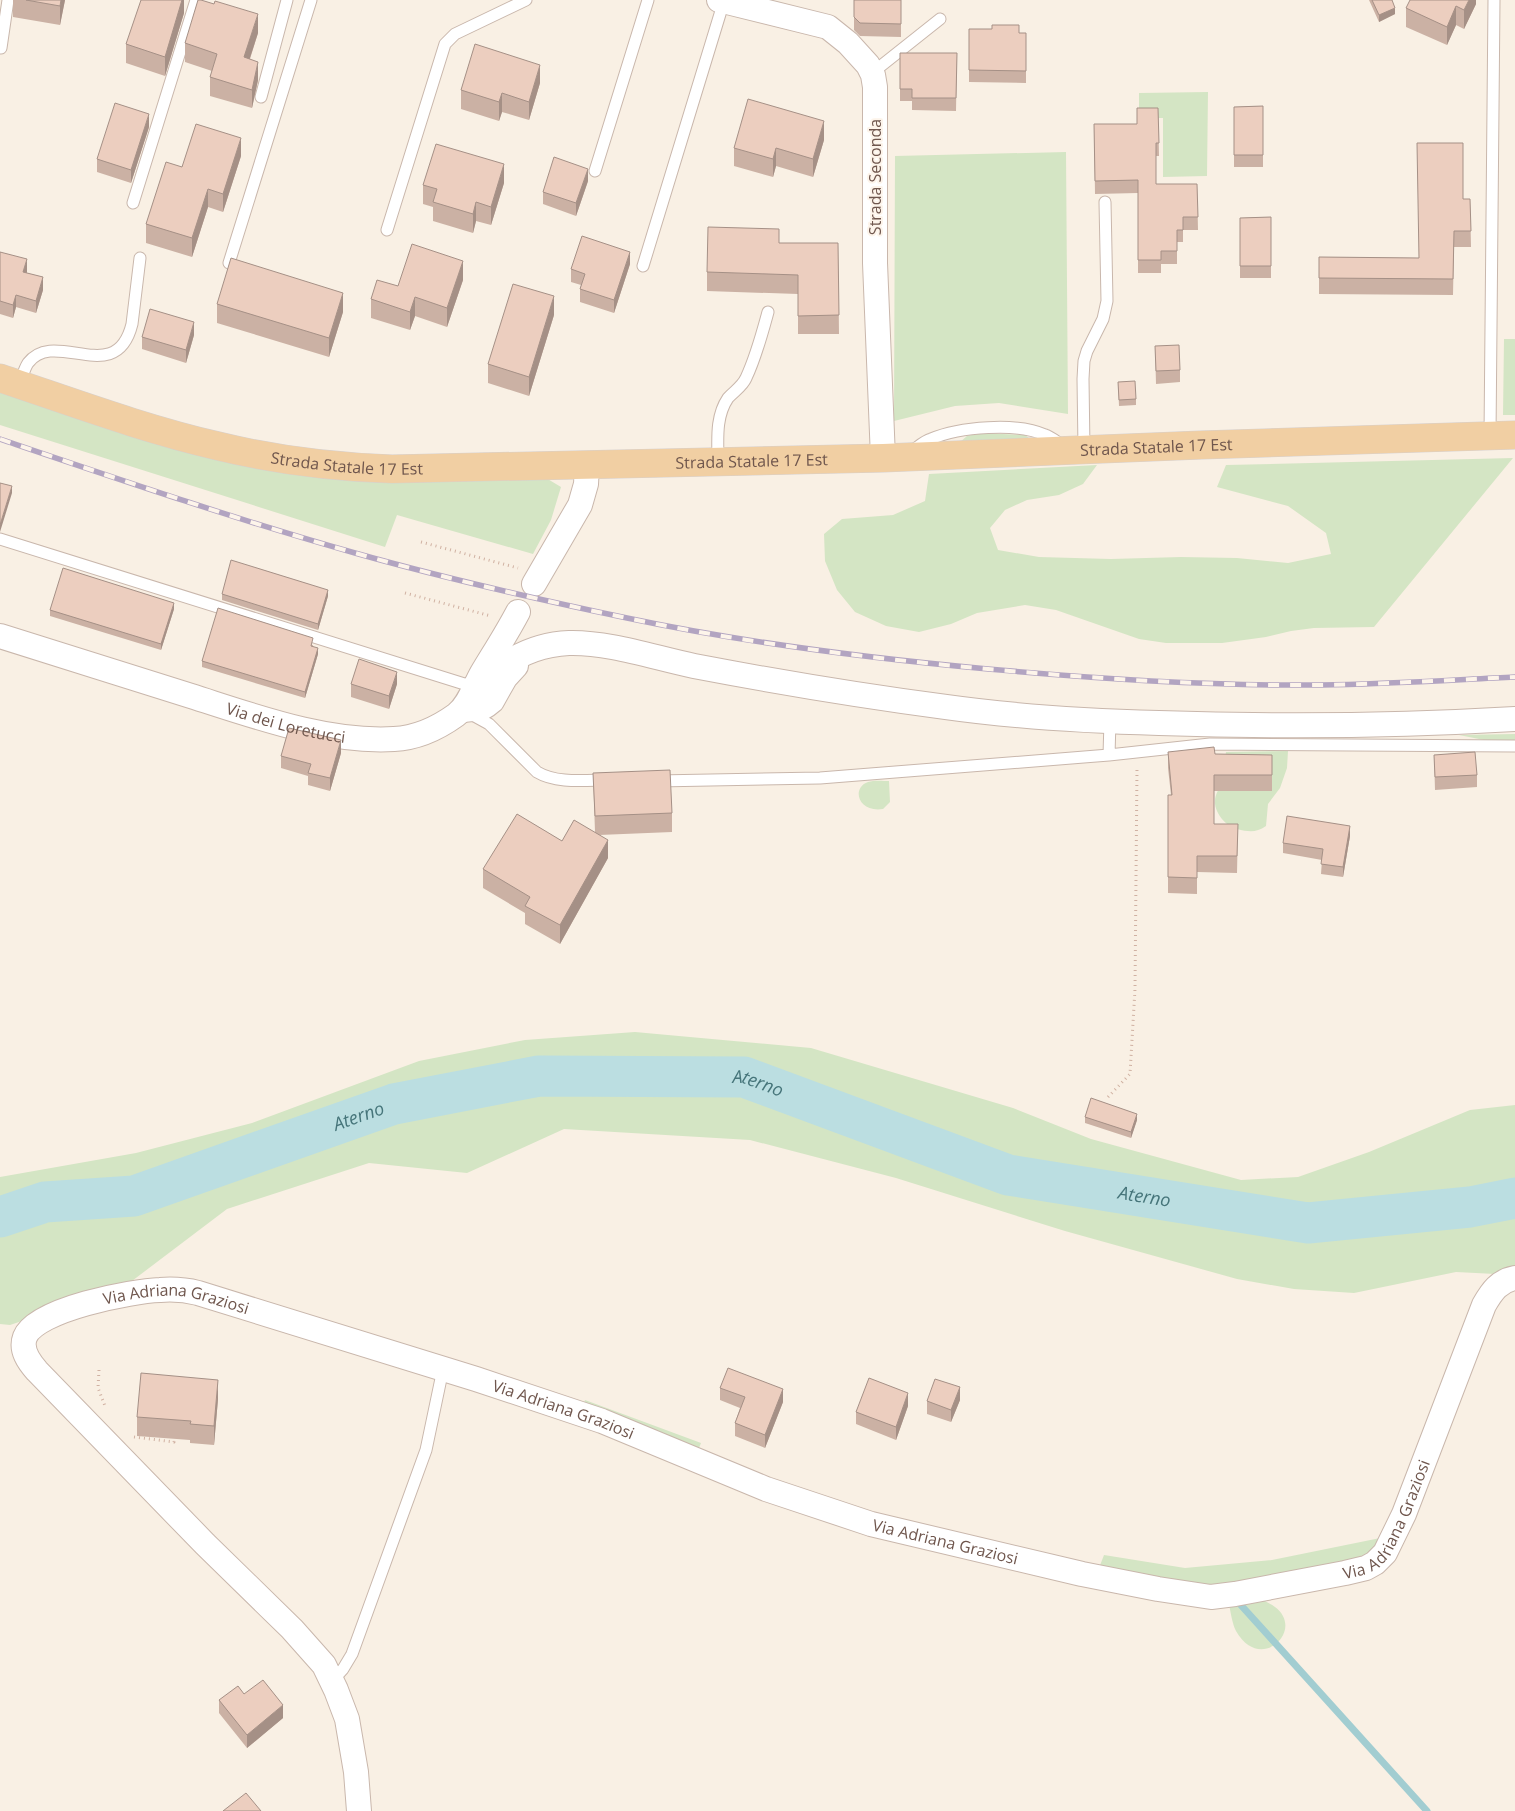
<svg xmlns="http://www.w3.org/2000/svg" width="1515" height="1811" font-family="'Open Sans',sans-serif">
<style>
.green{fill:#d4e5c4}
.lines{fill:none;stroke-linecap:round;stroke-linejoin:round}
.stream{stroke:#a2cdd1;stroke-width:7}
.river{stroke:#bbdee1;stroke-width:41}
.service-casing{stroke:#c9b7ac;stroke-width:13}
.minor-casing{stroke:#c9b7ac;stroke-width:26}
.primary-casing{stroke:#d7d0cd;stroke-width:29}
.path{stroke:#d0b1a2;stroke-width:3;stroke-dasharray:1 4;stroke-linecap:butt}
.service{stroke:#fff;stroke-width:11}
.minor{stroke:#fff;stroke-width:24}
.primary{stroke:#f1cfa3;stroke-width:28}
.rail-casing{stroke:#b2a4c1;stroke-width:5.5}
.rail{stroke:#fdf4ea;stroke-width:4;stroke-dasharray:11;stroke-linecap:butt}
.wall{fill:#cbb1a4}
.shaded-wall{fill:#a59086}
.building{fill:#eccebf;stroke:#a59086}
.labels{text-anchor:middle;stroke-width:4;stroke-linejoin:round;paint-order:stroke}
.street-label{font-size:16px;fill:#6f564d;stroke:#fdf4ea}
.water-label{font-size:18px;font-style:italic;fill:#46757a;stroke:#fdf4ea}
</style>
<rect width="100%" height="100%" fill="#f9f0e4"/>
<path class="green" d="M 1208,92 L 1207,176 L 1163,177 L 1163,118 L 1139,118 L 1139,93 Z
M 1066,152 L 1068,414 L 999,403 L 955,406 L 894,421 L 895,156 Z
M 1504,339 L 1515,339 L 1515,415 L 1503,415 Z
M 0,386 L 182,446 L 541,475 L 561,487 L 551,520 L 533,554 L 397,515 L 385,547 L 0,425 Z
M 982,433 L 1025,435 L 1033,441 L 959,443 L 967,436 Z
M 1513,458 L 1374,627 L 1314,628 L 1291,631 L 1266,637 L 1222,643 L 1166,643 L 1139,639 L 1056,610 L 1025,605 L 977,613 L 951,624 L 919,632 L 886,626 L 855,612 L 837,590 L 825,561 L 824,534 L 842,519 L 893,515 L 925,501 L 929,474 L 1097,465 L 1083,484 L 1059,495 L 1027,500 L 1005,510 L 990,528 L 998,550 L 1039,557 L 1111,559 L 1181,557 L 1237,558 L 1288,563 L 1331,554 L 1326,533 L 1288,506 L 1217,487 L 1226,465 Z
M 1515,734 L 1515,744 L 1504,744 L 1459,735 Z
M 1288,751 L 1287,768 L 1280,788 L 1268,804 L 1266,826 C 1256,833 1249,832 1237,829 C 1226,827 1214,812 1215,801 C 1215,794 1220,788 1221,782 C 1224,772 1224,762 1226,752 Z
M 889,781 L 890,802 L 883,809 C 858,813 851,788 868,782 C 874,780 883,781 889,781 Z
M 635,1032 L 811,1048 L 1013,1108 L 1091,1139 L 1241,1180 L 1298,1177 L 1369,1152 L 1470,1110 L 1515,1105 L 1515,1275 L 1456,1272 L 1354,1293 L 1294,1289 L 1237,1279 L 1065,1231 L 896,1178 L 750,1140 L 564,1129 L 467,1173 L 369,1163 L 227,1209 L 124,1287 L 10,1325 L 0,1324 L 0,1177 L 136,1153 L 252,1123 L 419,1061 L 525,1040 Z
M 585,1400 L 701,1443 L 697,1453 L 581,1411 Z
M 1395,1535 L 1383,1557 L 1198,1588 L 1099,1568 L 1104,1555 L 1185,1568 L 1272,1560 Z
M 1261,1599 C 1266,1602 1271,1604 1275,1607 C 1306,1630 1260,1674 1236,1631 C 1232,1623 1231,1613 1229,1605 Z"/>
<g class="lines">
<path class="stream" d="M 1239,1603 L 1427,1811"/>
<path class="river" id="s1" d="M 0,1217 L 45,1202 L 134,1196 L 394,1104 L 539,1076 L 744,1077 L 1008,1175 L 1308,1223 L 1470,1207 L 1515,1198"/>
<defs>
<path id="service" d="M 1,48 L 8,0
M 872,73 L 940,19
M 261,97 L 287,0
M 595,171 L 648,0
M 133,203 L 196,0
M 387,230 L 445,44 L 455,34 L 526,0
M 229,263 L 311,0
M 643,266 L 724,1
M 19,385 C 22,378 24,369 28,363 C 55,327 116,389 132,324 L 140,258
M 1490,436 L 1494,0
M 1084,449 L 1083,379 L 1084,361 L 1087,351 L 1103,319 L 1107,301 L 1105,202
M 912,451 C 918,447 924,441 931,439 C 959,427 1017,422 1045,435 C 1051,437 1057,442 1062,445
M 718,462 C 718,441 715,417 728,398 C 734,391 742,387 746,378 C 756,357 762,334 768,312
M 0,539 L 474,687
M 469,713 L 489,724 L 537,772 C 557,784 586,780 609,780
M 1109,755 L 1110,721
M 657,781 L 820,778 L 1109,755 L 1210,744 L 1515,746
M 332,1681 L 343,1669 L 352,1654 L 426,1450 L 443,1369"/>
<g id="minor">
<path d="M 719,0 L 828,27 L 848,43 L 868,65 L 873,75 L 875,87 L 875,263 L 883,458"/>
<path d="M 534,584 L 580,505 L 586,484 L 587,466"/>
<path id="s2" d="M 0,636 C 64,656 127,676 191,696 C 254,716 327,743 394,739 C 416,738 438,728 456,715 C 469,705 474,687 482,673 C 494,653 507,633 518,612"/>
<path d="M 474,687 C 484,681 491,674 500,668 C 520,653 544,644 569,643 C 609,642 655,658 694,666 C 778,682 862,696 946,707 C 1017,717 1088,721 1159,723 C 1278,727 1396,726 1515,719"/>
<path d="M 463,710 L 482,708 L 487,705 L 492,701 L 505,678 L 516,666"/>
<path id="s3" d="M 359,1811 L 356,1772 L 347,1719 L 336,1690 L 324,1665 L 292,1629 L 205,1544 L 37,1371 C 29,1362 20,1350 25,1337 C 36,1309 132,1291 160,1290 C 173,1289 186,1290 198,1293 L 476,1379 L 602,1421 L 766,1489 L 871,1524 L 1082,1574 L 1158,1589 L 1211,1597 L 1235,1594 L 1345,1573 L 1366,1568 L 1375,1563 L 1385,1553 L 1404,1514 L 1484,1305 C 1492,1291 1499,1281 1515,1278"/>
</g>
<g id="primary">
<path id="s4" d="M 0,378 C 72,402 144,429 218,446 C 275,460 333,467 392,469 L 883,458 L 1201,445 L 1515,435"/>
</g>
</defs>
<use href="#service" class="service-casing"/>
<use href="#minor" class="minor-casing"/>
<use href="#primary" class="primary-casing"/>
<path class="path" d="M 421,542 L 518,568
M 405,593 L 491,616
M 1108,1097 L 1130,1074 L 1135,989 L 1137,767
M 99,1370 L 98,1388 L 105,1406
M 134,1437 L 174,1442 L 175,1436"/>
<use href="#service" class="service"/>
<use href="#minor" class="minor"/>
<use href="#primary" class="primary"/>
<defs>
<path id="rail" d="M 0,439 C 118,479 235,519 355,553 C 444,578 536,599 627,618 C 746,643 867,658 988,669 C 1099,679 1210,686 1321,685 C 1386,684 1450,680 1515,677"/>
</defs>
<use href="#rail" class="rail-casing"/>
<use href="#rail" class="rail"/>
</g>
<path class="wall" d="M 13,0 L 65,0 L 60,25 L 13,17 Z
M 184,0 L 184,13 L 165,76 L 126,63 L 126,44 Z
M 854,0 L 901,0 L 901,37 L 860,36 L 854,30 Z
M 1369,0 L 1392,0 L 1395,14 L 1379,22 Z
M 1476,0 L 1476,4 L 1464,29 L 1456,25 L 1447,45 L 1406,27 L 1406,8 Z
M 969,29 L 992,29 L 1019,33 L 1026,33 L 1026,83 L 969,82 Z
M 258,33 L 250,59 L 258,80 L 252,108 L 210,96 L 210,77 L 212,71 L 185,62 L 185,43 Z
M 900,53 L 957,53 L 956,111 L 912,110 L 912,101 L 900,101 Z
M 540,83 L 529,120 L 502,112 L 499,121 L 461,109 L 461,90 Z
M 1263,106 L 1263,167 L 1234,167 L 1234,107 Z
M 1158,108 L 1159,156 L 1156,156 L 1156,184 L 1197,184 L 1198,230 L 1183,230 L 1183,242 L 1177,242 L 1177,264 L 1161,264 L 1161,273 L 1138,273 L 1138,193 L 1095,194 L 1094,124 L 1137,124 Z
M 149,127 L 131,183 L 97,172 L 97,159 Z
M 824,140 L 813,177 L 776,166 L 773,177 L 734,166 L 734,148 Z
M 241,156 L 223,212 L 208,207 L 192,257 L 146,243 L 146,224 L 182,167 Z
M 588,181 L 576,216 L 543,204 L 543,192 Z
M 504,183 L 491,225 L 476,221 L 473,233 L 433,221 L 433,207 L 423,204 L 423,185 Z
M 1463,199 L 1470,199 L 1471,247 L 1454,247 L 1453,295 L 1319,294 L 1319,257 L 1419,258 Z
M 1271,217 L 1271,278 L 1240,278 L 1240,218 Z
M 779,243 L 838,243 L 839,334 L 798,334 L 798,294 L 707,291 L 707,272 Z
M 0,252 L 27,273 L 43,290 L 36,313 L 16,307 L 13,318 L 0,314 Z
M 630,264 L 614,313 L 580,302 L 580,289 L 581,285 L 571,282 L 571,269 Z
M 463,280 L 447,327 L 415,316 L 410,330 L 371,318 L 371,299 L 398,286 Z
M 217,304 L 343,312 L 329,357 L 217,323 Z
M 554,315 L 529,396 L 488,383 L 488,364 Z
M 194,335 L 186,363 L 142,349 L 142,337 Z
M 1155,346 L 1180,370 L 1180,382 L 1156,384 Z
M 1118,382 L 1136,399 L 1136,405 L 1119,406 Z
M 222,594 L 328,596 L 318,630 L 222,600 Z
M 174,609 L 161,650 L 50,616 L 50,610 Z
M 313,645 L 313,646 L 318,654 L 305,698 L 202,667 L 202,661 Z
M 351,684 L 397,684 L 389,709 L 351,697 Z
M 1168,752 L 1215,754 L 1272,755 L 1272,791 L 1214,791 L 1214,824 L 1238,824 L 1237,873 L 1197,872 L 1197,894 L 1168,893 L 1168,795 L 1171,795 L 1168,768 Z
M 341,753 L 330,791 L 308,785 L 308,776 L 281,768 L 281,756 Z
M 1434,755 L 1477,775 L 1477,787 L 1435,790 Z
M 593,773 L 672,813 L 672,832 L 599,835 L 608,858 L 560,944 L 525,924 L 525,913 L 483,888 L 483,869 L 562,841 L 595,832 Z
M 1350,836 L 1343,877 L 1321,874 L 1322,860 L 1283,853 L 1283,843 Z
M 1085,1117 L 1137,1120 L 1131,1138 L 1085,1123 Z
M 720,1388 L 783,1402 L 765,1448 L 735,1436 L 735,1423 L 740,1408 L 720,1400 Z
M 218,1399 L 214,1445 L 190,1443 L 190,1440 L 137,1436 L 137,1417 Z
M 960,1400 L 951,1422 L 927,1414 L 927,1401 Z
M 908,1406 L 896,1440 L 856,1424 L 856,1412 Z
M 244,1694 L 283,1718 L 247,1748 L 219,1713 L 219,1700 Z"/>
<path class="shaded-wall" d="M 61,0 L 65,0 L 60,25 L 60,6 Z
M 182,0 L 184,0 L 184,13 L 165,76 L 165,57 Z
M 1469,0 L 1476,0 L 1476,4 L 1464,29 L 1464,10 Z
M 1456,6 L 1456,25 L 1447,45 L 1447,27 Z
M 1395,8 L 1395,14 L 1379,22 L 1379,15 Z
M 258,14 L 258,33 L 244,76 L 244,57 Z
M 258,62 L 258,80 L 252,108 L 252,90 Z
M 540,65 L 540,83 L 529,120 L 529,102 Z
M 502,93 L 502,112 L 499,121 L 499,102 Z
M 149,114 L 149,127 L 131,183 L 131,170 Z
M 824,121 L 824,140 L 813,177 L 813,159 Z
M 241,138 L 241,156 L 223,212 L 223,194 Z
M 776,148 L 776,166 L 773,177 L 773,159 Z
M 504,164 L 504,183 L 491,225 L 491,207 Z
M 588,169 L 588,181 L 576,216 L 576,203 Z
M 208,189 L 208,207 L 192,257 L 192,238 Z
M 476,202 L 476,221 L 473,233 L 473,214 Z
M 630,252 L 630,264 L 614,313 L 614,300 Z
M 27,259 L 27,272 L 23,284 L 23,272 Z
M 463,261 L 463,280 L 447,327 L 447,308 Z
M 43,277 L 43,290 L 36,313 L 36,301 Z
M 343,293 L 343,312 L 329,357 L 329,338 Z
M 16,295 L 16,307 L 13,318 L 13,305 Z
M 554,296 L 554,315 L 529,396 L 529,377 Z
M 415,297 L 415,316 L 410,330 L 410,312 Z
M 194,322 L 194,335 L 186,363 L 186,350 Z
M 12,486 L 12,493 L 0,532 L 0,525 Z
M 328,590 L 328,596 L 318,630 L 318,624 Z
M 174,603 L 174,609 L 161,650 L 161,644 Z
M 318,648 L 318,654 L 305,698 L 305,692 Z
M 397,672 L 397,684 L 389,709 L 389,696 Z
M 341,740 L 341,753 L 330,791 L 330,778 Z
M 1350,826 L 1350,836 L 1343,877 L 1343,867 Z
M 608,840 L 608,858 L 560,944 L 560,925 Z
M 1137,1114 L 1137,1120 L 1131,1138 L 1131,1132 Z
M 218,1380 L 218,1399 L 214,1445 L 214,1426 Z
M 960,1387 L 960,1400 L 951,1422 L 951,1410 Z
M 783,1389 L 783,1402 L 765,1448 L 765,1435 Z
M 908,1393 L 908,1406 L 896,1440 L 896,1427 Z
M 283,1705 L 283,1718 L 247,1748 L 247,1735 Z"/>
<path class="building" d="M 26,0 L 61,0 L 60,6 Z
M 141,0 L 182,0 L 165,57 L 126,44 Z
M 198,0 L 201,0 L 214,4 L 215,1 L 258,14 L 244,57 L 258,62 L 252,90 L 210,77 L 217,54 L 185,43 Z
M 854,0 L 901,0 L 901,24 L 860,23 L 854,17 Z
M 1372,0 L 1392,0 L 1395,8 L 1379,15 Z
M 1410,0 L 1469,0 L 1464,10 L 1456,6 L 1447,27 L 1406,8 Z
M 992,25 L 1019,25 L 1019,33 L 1026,33 L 1026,71 L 969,70 L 969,29 L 992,29 Z
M 475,44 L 540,65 L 529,102 L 502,93 L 499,102 L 461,90 Z
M 900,53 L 957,53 L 956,98 L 912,98 L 912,89 L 900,89 Z
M 748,99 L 824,121 L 813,159 L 776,148 L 773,159 L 734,148 Z
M 115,103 L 149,114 L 131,170 L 97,159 Z
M 1263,106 L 1263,155 L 1234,155 L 1234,107 Z
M 1137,108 L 1158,108 L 1159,143 L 1156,143 L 1156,184 L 1197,184 L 1198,217 L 1183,217 L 1183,230 L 1177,230 L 1177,251 L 1161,251 L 1161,260 L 1138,260 L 1138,180 L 1095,181 L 1094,124 L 1137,124 Z
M 196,124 L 241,138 L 223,194 L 208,189 L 192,238 L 146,224 L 166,162 L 182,167 Z
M 1417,143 L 1463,143 L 1463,199 L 1470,199 L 1471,231 L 1454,231 L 1453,279 L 1319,278 L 1319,257 L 1419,258 Z
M 436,144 L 504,164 L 491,207 L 476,202 L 473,214 L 433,202 L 437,189 L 423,185 Z
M 554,157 L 588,169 L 576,203 L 543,192 Z
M 1271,217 L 1271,266 L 1240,266 L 1240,218 Z
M 708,227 L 779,229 L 779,243 L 838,243 L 839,315 L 798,316 L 798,275 L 707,272 Z
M 582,236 L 630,252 L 614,300 L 580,289 L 585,274 L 571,269 Z
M 412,244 L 463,261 L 447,308 L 415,297 L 410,312 L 371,299 L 377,280 L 398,286 Z
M 0,252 L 27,259 L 23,272 L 43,277 L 36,301 L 16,295 L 13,305 L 0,301 Z
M 231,258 L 343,293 L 329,338 L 217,304 Z
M 513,284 L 554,296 L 529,377 L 488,364 Z
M 150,309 L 194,322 L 186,350 L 142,337 Z
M 1179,345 L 1180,370 L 1156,371 L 1155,346 Z
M 1135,381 L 1136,399 L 1119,400 L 1118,382 Z
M 0,483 L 12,486 L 0,525 Z
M 231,560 L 328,590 L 318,624 L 222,594 Z
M 63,568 L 174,603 L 161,644 L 50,610 Z
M 218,608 L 313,638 L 311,646 L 318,648 L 305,692 L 202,661 Z
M 359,659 L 397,672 L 389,696 L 351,684 Z
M 289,728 L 341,740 L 330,778 L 308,773 L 311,764 L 281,756 Z
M 1214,747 L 1215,754 L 1272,755 L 1272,775 L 1214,775 L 1214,824 L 1238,824 L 1237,856 L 1197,856 L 1197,878 L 1168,877 L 1168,795 L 1172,795 L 1168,752 Z
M 1475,752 L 1477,775 L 1435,777 L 1434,755 Z
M 670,770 L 672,813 L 595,816 L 593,773 Z
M 517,814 L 562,841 L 574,820 L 608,840 L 560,925 L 525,906 L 530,897 L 483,869 Z
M 1287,816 L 1350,826 L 1343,867 L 1321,864 L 1323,849 L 1283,843 Z
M 1091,1098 L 1137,1114 L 1131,1132 L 1085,1117 Z
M 728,1368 L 783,1389 L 765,1435 L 735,1423 L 745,1397 L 720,1388 Z
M 141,1373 L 218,1380 L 214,1426 L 190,1424 L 191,1421 L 137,1417 Z
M 869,1378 L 908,1393 L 896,1427 L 856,1412 Z
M 935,1379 L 960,1387 L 951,1410 L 927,1401 Z
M 263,1680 L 283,1705 L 247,1735 L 219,1700 L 238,1686 L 244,1694 Z
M 246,1793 L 261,1811 L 223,1811 Z"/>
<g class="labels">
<g class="street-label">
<text transform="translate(875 177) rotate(-90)" y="6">Strada Seconda</text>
<text dy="6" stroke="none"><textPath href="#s4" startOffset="1169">Strada Statale 17 Est</textPath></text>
<text dy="6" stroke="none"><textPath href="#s4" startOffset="764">Strada Statale 17 Est</textPath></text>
<text dy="6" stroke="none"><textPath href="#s4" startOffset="359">Strada Statale 17 Est</textPath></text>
<text dy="6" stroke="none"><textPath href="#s2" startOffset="299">Via dei Loretucci</textPath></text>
<text dy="6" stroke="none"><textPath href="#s3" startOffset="764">Via Adriana Graziosi</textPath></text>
<text dy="6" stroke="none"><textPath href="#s3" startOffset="1169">Via Adriana Graziosi</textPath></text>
<text dy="6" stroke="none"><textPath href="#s3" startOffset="2054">Via Adriana Graziosi</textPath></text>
<text dy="6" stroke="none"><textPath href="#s3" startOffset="1574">Via Adriana Graziosi</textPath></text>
</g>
<g class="water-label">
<text dy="6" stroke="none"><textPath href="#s1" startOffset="780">Aterno</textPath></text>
<text dy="6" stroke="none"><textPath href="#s1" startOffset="375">Aterno</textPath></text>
<text dy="6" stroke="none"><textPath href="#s1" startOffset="1185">Aterno</textPath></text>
</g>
</g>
</svg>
